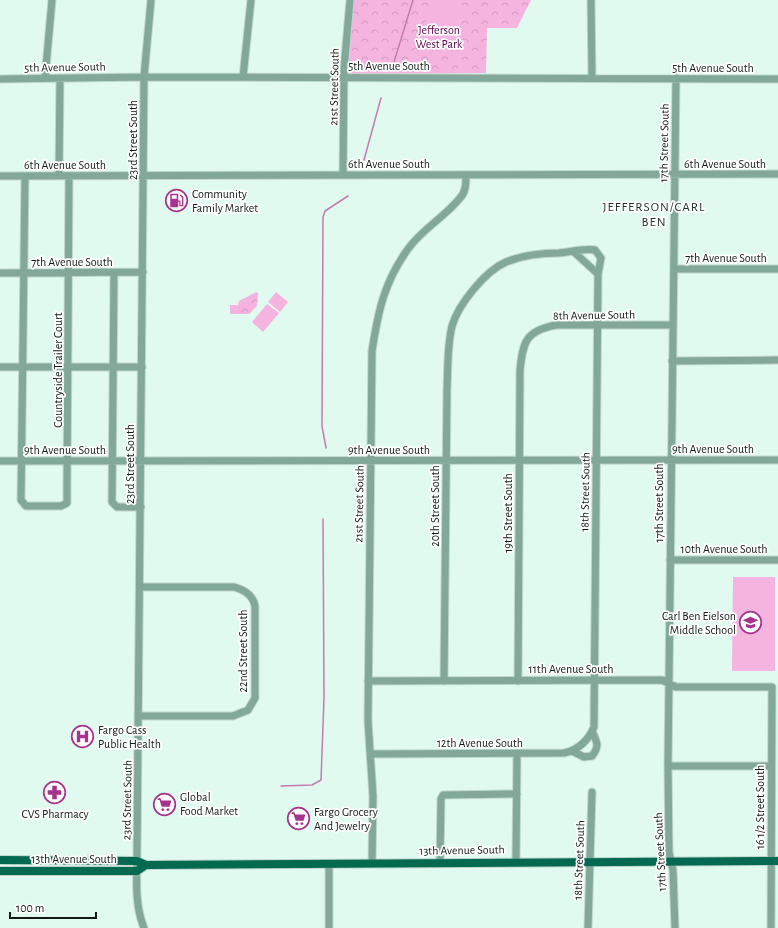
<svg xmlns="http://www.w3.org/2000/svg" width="778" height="928" font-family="'Alegreya Sans',sans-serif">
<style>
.forest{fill:url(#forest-crowns)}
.pitch{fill:#f5b4e0}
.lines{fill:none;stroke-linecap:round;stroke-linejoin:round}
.stream{stroke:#c27cad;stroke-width:1.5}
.minor-casing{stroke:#c0d6cd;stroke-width:9}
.major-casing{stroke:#c0d6cd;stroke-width:10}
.minor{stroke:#81a899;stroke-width:7}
.major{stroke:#046951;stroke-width:8}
.labels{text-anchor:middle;stroke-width:3.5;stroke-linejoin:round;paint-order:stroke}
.park-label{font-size:12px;fill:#5b034a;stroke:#fff}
.street-label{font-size:12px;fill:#111a17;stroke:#fff}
.poi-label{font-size:12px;fill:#111a17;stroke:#fff;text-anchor:start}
.neighbourhood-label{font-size:13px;letter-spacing:1px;fill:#1e322b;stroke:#fff}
</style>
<defs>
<pattern id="forest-crowns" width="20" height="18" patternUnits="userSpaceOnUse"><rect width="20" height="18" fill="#f5b4e0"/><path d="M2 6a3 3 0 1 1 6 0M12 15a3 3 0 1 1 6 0" fill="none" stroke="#d19abf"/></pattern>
</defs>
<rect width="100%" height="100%" fill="#e1faf0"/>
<path class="forest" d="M 354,0 L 531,0 L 517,28 L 487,28 L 486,73 L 347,74 Z
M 256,292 L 258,293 L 257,306 L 249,314 L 230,314 L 230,305 L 238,305 L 239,301 Z"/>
<path class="pitch" d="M 432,0 L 463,0 L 454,32 L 425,24 Z
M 276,292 L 288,302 L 280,312 L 268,302 Z
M 267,304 L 279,313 L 263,332 L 252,322 Z
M 733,577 L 775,577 L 775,671 L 732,671 Z"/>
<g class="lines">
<path class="stream" d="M 394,62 L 413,0
M 364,160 L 381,98
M 326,448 L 322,426 L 323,217 L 325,211 L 348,196
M 281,786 L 312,785 L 321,780 L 324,698 L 323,519"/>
<defs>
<path id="minor" d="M 591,0 L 592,78
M 243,77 L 251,0
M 45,78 L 52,0
M 0,79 L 144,77 L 778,79
M 343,175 L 344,69 L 350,0
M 0,176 L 778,174
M 59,176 L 60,78
M 25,177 L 21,500 L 26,506 L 61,506 L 67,503 L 67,485 L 69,176
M 674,269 L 778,269
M 0,273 L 143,272
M 114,273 L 112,502 L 117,507 L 141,507
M 672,361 L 778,360
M 0,367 L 142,367
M 0,461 L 778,460
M 670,560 L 778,560
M 368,681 L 662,680 L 676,687 L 772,687 L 771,928
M 444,681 L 447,390 C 448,369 447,347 452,326 C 458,305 485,271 506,262 C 523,255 541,253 559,253 C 570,252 586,248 595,250 L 601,258 L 598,274
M 518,681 L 520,370 C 523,341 526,331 556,325 L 672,325
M 139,716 L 233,716 L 248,710 L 255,698 L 255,606 C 253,595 245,590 234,587 L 140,587
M 572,751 L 584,757 L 592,756 C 600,746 597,742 592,731
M 371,754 L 564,753 C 578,750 588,741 594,727 L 598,274 L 574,252
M 668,766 L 771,766
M 516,861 L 517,753
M 440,862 L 441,799 L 443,795 L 517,794
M 372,863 L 373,796 L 368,721 L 372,351 C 378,312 384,282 408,249 C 422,229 445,217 460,198 C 466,192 466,183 466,175
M 329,864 L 329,928
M 144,928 C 134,903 137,877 137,851 L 144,77 L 151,0
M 588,928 L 592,792
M 675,928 L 673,870 L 669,852 L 668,766 L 676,78"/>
<path id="major" d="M 0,860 L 137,861 L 146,865 L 778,861
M 0,871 L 137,871 L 146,865"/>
</defs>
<use href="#minor" class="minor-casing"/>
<use href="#major" class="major-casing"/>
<use href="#minor" class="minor"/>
<use href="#major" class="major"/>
</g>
<defs>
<symbol id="fuel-ring" viewBox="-11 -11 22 22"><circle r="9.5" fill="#fff" stroke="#a7338c" stroke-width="1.5"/><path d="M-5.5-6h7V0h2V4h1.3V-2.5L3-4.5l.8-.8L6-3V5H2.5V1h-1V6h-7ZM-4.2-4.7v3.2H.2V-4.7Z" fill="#a7338c"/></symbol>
<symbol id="school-ring" viewBox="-11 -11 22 22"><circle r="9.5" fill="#fff" stroke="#a7338c" stroke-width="1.5"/><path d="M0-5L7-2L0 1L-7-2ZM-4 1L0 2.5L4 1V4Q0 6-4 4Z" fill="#a7338c"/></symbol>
<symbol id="hospital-ring" viewBox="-11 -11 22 22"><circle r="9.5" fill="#fff" stroke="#a7338c" stroke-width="1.5"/><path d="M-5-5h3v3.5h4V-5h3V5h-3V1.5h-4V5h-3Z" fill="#a7338c"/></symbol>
<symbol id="pharmacy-ring" viewBox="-11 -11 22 22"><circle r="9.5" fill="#fff" stroke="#a7338c" stroke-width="1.5"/><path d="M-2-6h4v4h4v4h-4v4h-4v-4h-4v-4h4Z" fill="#a7338c"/></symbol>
<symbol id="supermarket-ring" viewBox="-11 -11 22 22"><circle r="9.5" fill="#fff" stroke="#a7338c" stroke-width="1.5"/><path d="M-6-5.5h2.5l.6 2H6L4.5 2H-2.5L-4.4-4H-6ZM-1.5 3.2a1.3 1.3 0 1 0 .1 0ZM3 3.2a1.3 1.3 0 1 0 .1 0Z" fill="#a7338c"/></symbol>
</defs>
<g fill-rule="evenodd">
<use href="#fuel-ring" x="164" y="188" width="25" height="25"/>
<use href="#school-ring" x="738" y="610" width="25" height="25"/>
<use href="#hospital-ring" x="70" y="724" width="25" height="25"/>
<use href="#pharmacy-ring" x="42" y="780" width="25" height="25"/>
<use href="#supermarket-ring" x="152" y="792" width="25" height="25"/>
<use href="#supermarket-ring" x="286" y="806" width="25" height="25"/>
</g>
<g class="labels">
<g class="park-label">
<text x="439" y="34">Jefferson<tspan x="439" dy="14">West Park</tspan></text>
</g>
<g class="street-label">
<text x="389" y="70">5th Avenue South</text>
<text transform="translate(65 67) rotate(-1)" y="4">5th Avenue South</text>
<text x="713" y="72">5th Avenue South</text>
<text transform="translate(334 87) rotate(-89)" y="4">21st Street South</text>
<text transform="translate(133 140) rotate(-90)" y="4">23rd Street South</text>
<text transform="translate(664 143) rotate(-89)" y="4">17th Street South</text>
<text x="389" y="168">6th Avenue South</text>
<text x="725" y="168">6th Avenue South</text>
<text x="65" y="169">6th Avenue South</text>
<text x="726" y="262">7th Avenue South</text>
<text x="72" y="266">7th Avenue South</text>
<text transform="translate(594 315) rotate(-1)" y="4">8th Avenue South</text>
<text transform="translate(58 370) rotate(-90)" y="4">Countryside Trailer Court</text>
<text x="713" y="453">9th Avenue South</text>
<text x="65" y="454">9th Avenue South</text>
<text x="389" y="454">9th Avenue South</text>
<text transform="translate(130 464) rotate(-90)" y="4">23rd Street South</text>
<text transform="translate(585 492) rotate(-89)" y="4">18th Street South</text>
<text transform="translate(659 503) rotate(-90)" y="4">17th Street South</text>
<text transform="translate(359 504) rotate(-89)" y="4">21st Street South</text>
<text transform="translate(435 506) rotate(-90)" y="4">20th Street South</text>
<text transform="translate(508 513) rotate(-90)" y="4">19th Street South</text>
<text x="724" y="553">10th Avenue South</text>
<text transform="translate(243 651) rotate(-90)" y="4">22nd Street South</text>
<text x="571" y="673">11th Avenue South</text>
<text x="480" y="747">12th Avenue South</text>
<text transform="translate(127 800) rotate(-89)" y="4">23rd Street South</text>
<text transform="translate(760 807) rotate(-90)" y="4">16 1/2 Street South</text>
<text transform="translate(462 850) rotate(-1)" y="4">13th Avenue South</text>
<text transform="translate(660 852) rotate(-93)" y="4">17th Street South</text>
<text x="74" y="863">13th Avenue South</text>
<text transform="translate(579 860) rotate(-88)" y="4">18th Street South</text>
</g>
<g class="poi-label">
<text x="192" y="198">Community<tspan x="192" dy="14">Family Market</tspan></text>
<text x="736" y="620" text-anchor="end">Carl Ben Eielson<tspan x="736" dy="14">Middle School</tspan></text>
<text x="98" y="734">Fargo Cass<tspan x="98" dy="14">Public Health</tspan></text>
<text x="180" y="801">Global<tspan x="180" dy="14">Food Market</tspan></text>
<text x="314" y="816">Fargo Grocery<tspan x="314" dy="14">And Jewelry</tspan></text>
<text x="55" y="818" text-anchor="middle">CVS Pharmacy</text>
</g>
<g class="neighbourhood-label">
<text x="654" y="211">JEFFERSON/CARL<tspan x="654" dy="15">BEN</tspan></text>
</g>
</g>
<path d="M10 912v6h86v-6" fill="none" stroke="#111a17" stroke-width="2"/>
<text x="16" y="912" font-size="12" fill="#111a17" stroke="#ffffff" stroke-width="3" paint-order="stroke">100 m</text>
</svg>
